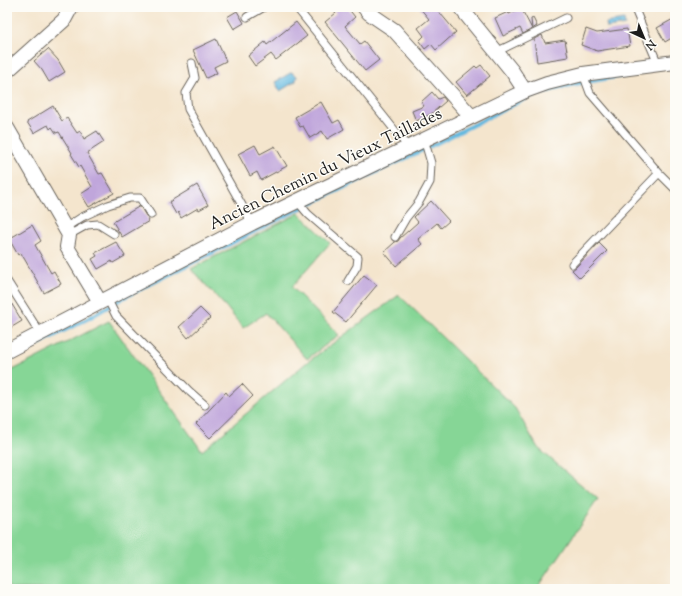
<svg xmlns="http://www.w3.org/2000/svg" width="682" height="596" font-family="'Sorts Mill Goudy',serif">
<style>
.green{fill:#86d696;stroke:#517959}
.water{fill:#63b9e0;stroke:#406a7e}
.lines{fill:none;stroke-linecap:round;stroke-linejoin:round}
.stream{stroke:#63b9e0;stroke-width:4}
.building{fill:#c0a6db}
.lane-casing{stroke:#68625a;stroke-width:9}
.street-casing{stroke:#68625a;stroke-width:16}
.lane{stroke:#fff;stroke-width:7}
.street{stroke:#fff;stroke-width:14}
.labels{text-anchor:middle;stroke-width:3;stroke-linejoin:round;paint-order:stroke}
.street-label{font-size:17px;fill:#1c1c1c;stroke:#fdfcf7}
</style>
<rect width="100%" height="100%" fill="#fdfcf7"/>
<filter id="ink" filterUnits="userSpaceOnUse"><feTurbulence type="fractalNoise" baseFrequency=".025" numOctaves="2"/><feDisplacementMap in="SourceGraphic" scale="8" xChannelSelector="R" yChannelSelector="G"/><feConvolveMatrix kernelMatrix="1 2 1 2 8 2 1 2 1" color-interpolation-filters="sRGB"/></filter>
<filter id="wash" filterUnits="userSpaceOnUse"><feTurbulence type="fractalNoise" baseFrequency=".012" numOctaves="4" result="noise"/><feDisplacementMap in="SourceGraphic" scale="16" xChannelSelector="R" yChannelSelector="G"/><feGaussianBlur stdDeviation="0.9" result="paint"/><feColorMatrix in="noise" values="0 0 0 0 0 0 0 0 0 0 0 0 0 0 0 0 0 1.4 0 .05"/><feComposite in="paint" operator="in"/></filter>
<g filter="url(#wash)">
<rect width="100%" height="100%" fill="#f4e5cd"/>
<path class="green" d="M 299,213 L 330,243 L 292,287 L 339,335 L 307,359 L 266,313 L 243,328 L 227,308 L 191,269 Z
M 399,295 L 515,408 L 538,448 L 598,499 L 537,589 L 11,589 L 7,584 L 7,373 L 109,321 L 202,451 L 306,363 Z"/>
<path class="water" d="M 624,20 L 625,25 L 607,28 L 606,23 Z
M 292,72 L 293,74 L 296,75 L 297,77 L 296,79 L 296,81 L 280,91 L 275,82 Z"/>
<g class="lines">
<path class="stream" d="M 7,360 L 89,318 L 121,299 L 293,212 L 417,153 L 533,95 L 575,84 L 633,74"/>
</g>
<g id="blocks">
<path class="building" d="M 331,7 L 347,7 L 355,17 L 345,26 L 360,44 L 364,41 L 379,60 L 365,71 L 325,22 L 336,13 Z
M 419,7 L 435,7 L 456,32 L 436,50 L 431,44 L 425,49 L 419,41 L 424,36 L 418,28 L 429,19 Z
M 521,8 L 532,29 L 523,34 L 520,28 L 503,36 L 495,18 L 508,12 L 509,14 Z
M 237,11 L 244,23 L 234,29 L 227,17 Z
M 533,18 L 537,26 L 532,29 L 531,19 Z
M 675,18 L 675,36 L 665,42 L 657,28 Z
M 296,22 L 307,36 L 276,60 L 271,54 L 255,66 L 248,56 L 265,42 L 267,45 Z
M 586,29 L 597,33 L 627,29 L 630,46 L 597,51 L 581,45 Z
M 542,35 L 545,43 L 565,40 L 568,57 L 537,62 L 534,39 Z
M 216,39 L 226,61 L 214,67 L 217,73 L 206,78 L 193,50 Z
M 48,49 L 58,60 L 65,72 L 49,82 L 42,70 L 34,61 Z
M 481,65 L 490,76 L 467,95 L 456,82 L 475,66 L 477,68 Z
M 432,92 L 438,99 L 443,97 L 446,101 L 431,114 L 416,121 L 412,111 L 424,106 L 421,102 Z
M 321,102 L 333,123 L 339,120 L 344,129 L 327,139 L 322,131 L 310,138 L 303,126 L 300,127 L 295,117 Z
M 53,106 L 62,121 L 67,118 L 77,133 L 80,131 L 84,139 L 97,131 L 104,142 L 87,153 L 99,174 L 102,173 L 114,193 L 89,207 L 81,194 L 92,187 L 80,166 L 79,167 L 71,154 L 72,153 L 59,132 L 56,133 L 52,127 L 50,129 L 48,125 L 34,133 L 27,122 Z
M 255,145 L 260,154 L 275,146 L 287,166 L 261,180 L 257,172 L 250,176 L 238,154 Z
M 197,185 L 208,205 L 199,210 L 198,208 L 181,218 L 178,212 L 176,214 L 169,202 Z
M 431,201 L 449,221 L 441,228 L 437,223 L 418,239 L 422,244 L 396,266 L 384,252 L 395,242 L 398,241 L 400,238 L 418,222 L 414,217 Z
M 140,206 L 149,221 L 122,237 L 113,222 Z
M 32,225 L 41,241 L 35,245 L 51,273 L 54,271 L 61,284 L 44,293 L 21,253 L 18,255 L 9,239 Z
M 116,242 L 125,256 L 113,263 L 112,261 L 98,269 L 92,259 L 97,256 L 95,253 Z
M 599,243 L 607,251 L 580,278 L 572,270 L 576,267 Z
M 364,275 L 377,285 L 346,322 L 333,312 Z
M 7,296 L 22,321 L 7,330 Z
M 200,308 L 210,318 L 188,338 L 179,327 Z
M 242,384 L 253,396 L 210,438 L 196,424 L 226,392 L 229,396 Z"/>
</g>
</g>
<g filter="url(#ink)">
<use href="#blocks" fill-opacity="0" stroke="#68625a" stroke-width="1"/>
<g class="lines">
<defs>
<path id="lane" d="M 296,7 L 377,108 L 408,147
M 634,7 L 658,64
M 247,17 L 264,7
M 496,52 L 566,18
M 192,63 L 195,78 L 186,93 L 188,109 L 252,223
M 583,74 L 590,93 L 659,173 L 675,189
M 297,201 L 308,214 L 358,257 L 357,266 L 348,281
M 65,228 L 82,217 L 108,205 L 130,198 L 140,198 L 151,215
M 69,235 L 87,225 L 98,224 L 114,234
M 395,237 L 406,218 L 419,202 L 430,182 L 431,163 L 424,139
M 572,264 L 659,173
M 7,281 L 40,333
M 107,298 L 116,316 L 189,391 L 205,405"/>
<path id="street" d="M 364,7 L 369,13 L 394,30 L 471,116
M 460,7 L 512,71 L 525,91
M 7,71 L 64,20 L 71,7
M 7,128 L 69,235 L 67,247 L 100,302
M 7,351 L 252,223 L 525,91 L 547,83 L 583,74 L 675,62"/>
</defs>
<use href="#lane" class="lane-casing"/>
<use href="#street" class="street-casing"/>
<use href="#lane" class="lane"/>
<use href="#street" class="street"/>
</g>
</g>
<g class="labels">
<g class="street-label">
<text transform="translate(325 168) rotate(-26)" y="6">Ancien Chemin du Vieux Taillades</text>
</g>
</g>
<rect width="682" height="596" fill="none" stroke="#fdfcf7" stroke-width="24"/>
<g transform="translate(644 38) rotate(136)" stroke="#fdfcf7" stroke-width="3" paint-order="stroke">
<path d="M0-3L7 15L0 10L-7 15Z" fill="#1c1c1c"/>
<text y="-6" font-size="11" font-weight="bold" text-anchor="middle" fill="#1c1c1c">N</text>
</g>
</svg>
